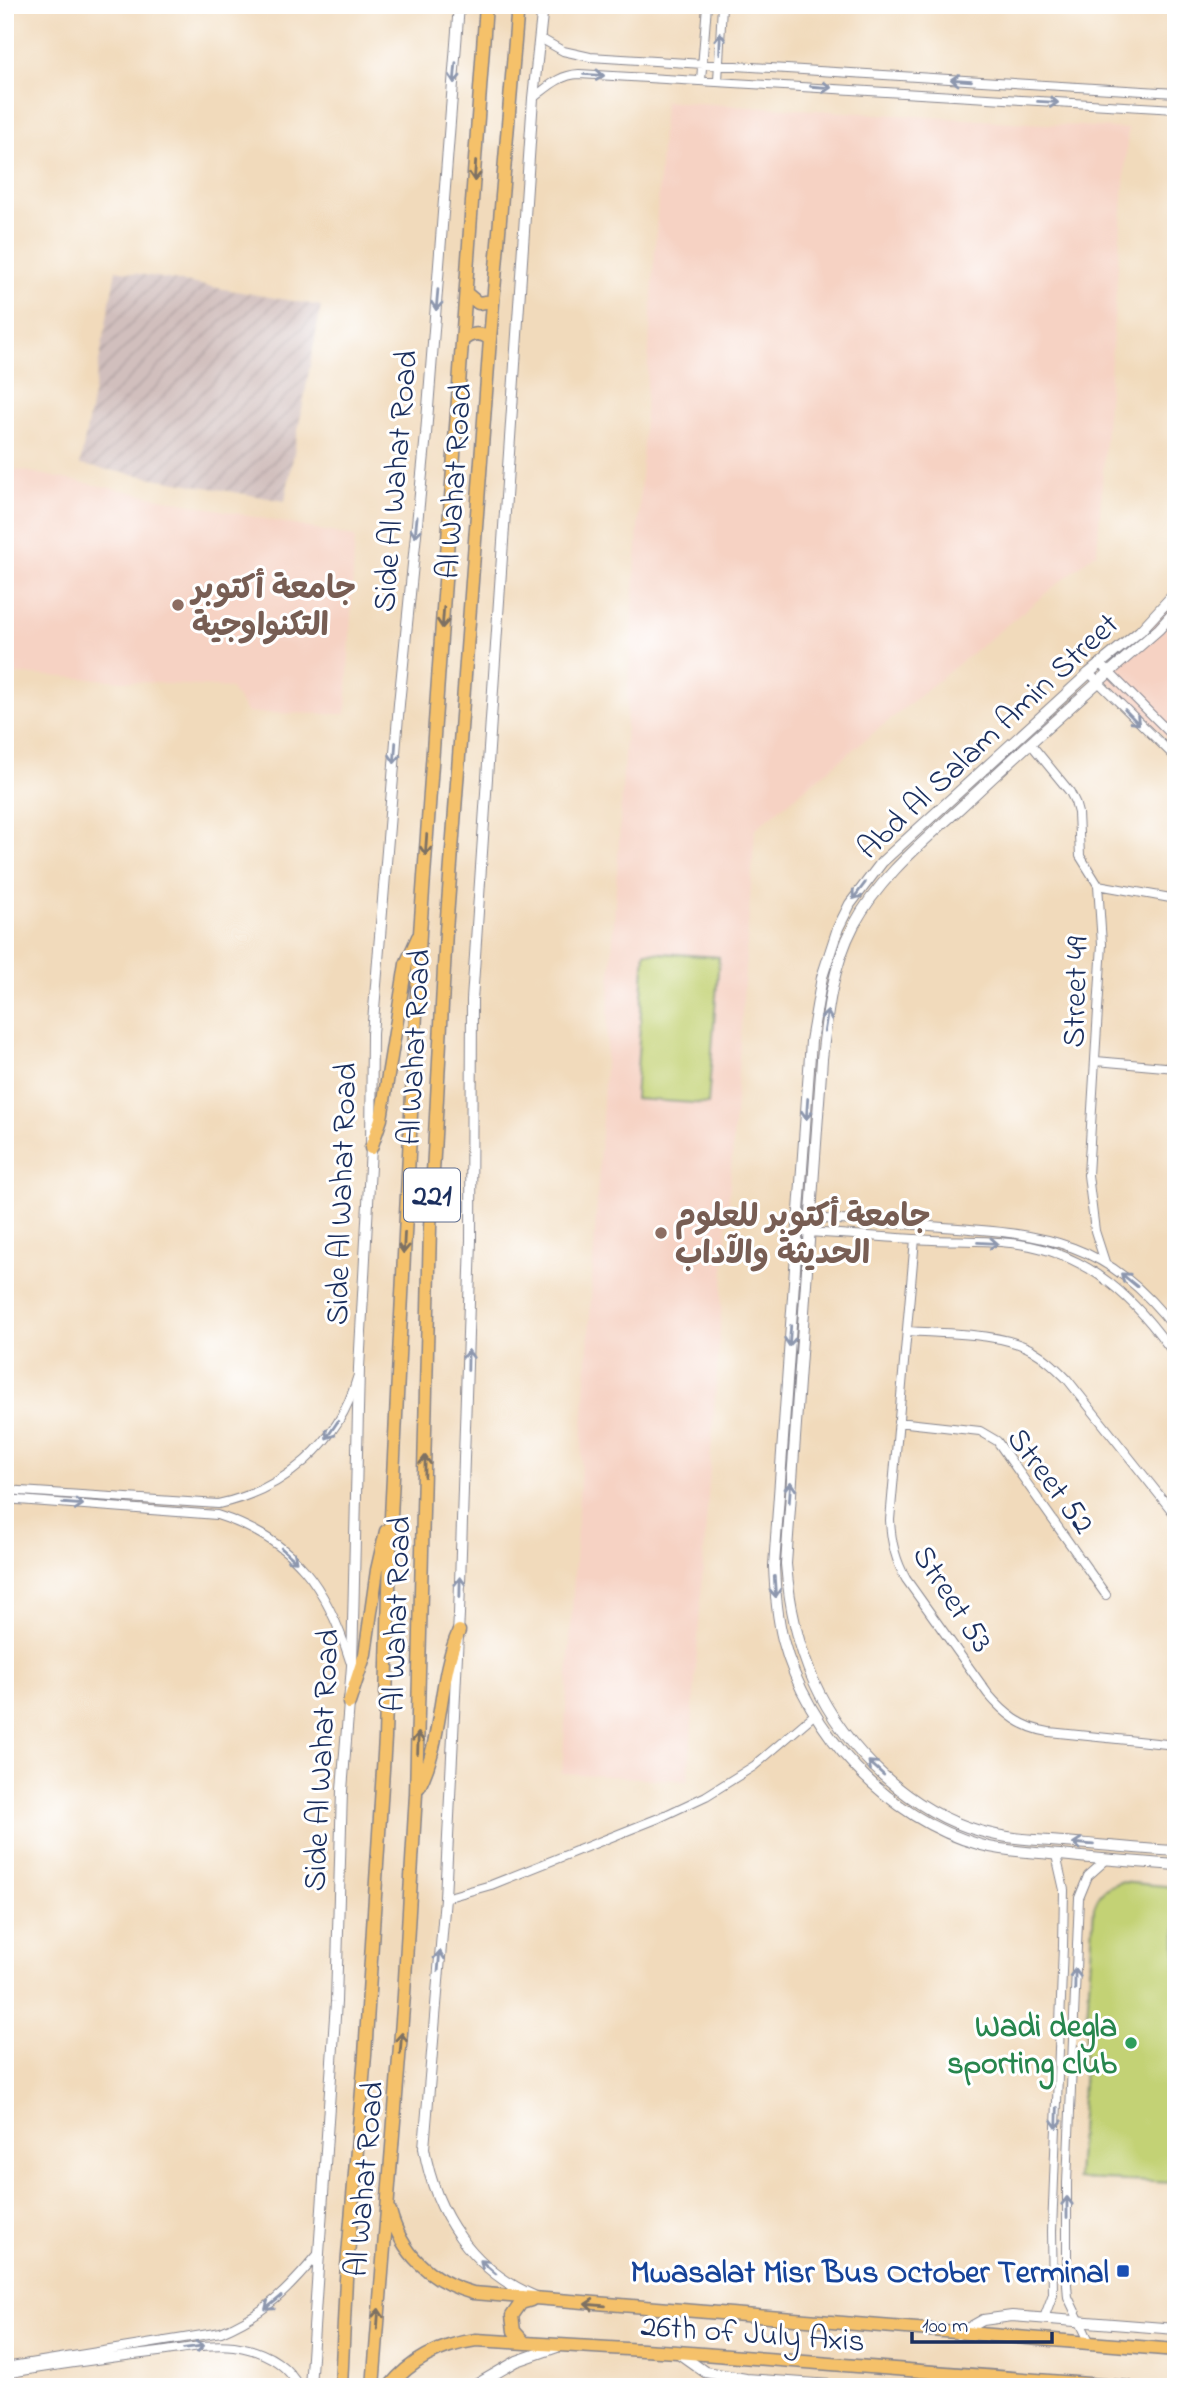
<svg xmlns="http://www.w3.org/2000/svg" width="1181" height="2392" font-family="'Indie Flower','Playpen Sans Arabic',sans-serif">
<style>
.built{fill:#f6d2c3}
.industrial{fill:url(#industrial-furrows)}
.park{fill:#c3d274;stroke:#6f8069;stroke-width:2}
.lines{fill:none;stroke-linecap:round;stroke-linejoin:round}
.minor-casing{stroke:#86848c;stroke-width:10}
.tertiary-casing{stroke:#86848c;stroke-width:12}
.trunk-casing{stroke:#86848c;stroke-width:15}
.minor{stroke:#fff;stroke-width:8}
.tertiary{stroke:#fff;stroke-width:10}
.trunk{stroke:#f5c16b;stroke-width:12}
.oneway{stroke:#8d97ae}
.oneway2{stroke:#7d7164}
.education-dot{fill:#8d6e63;stroke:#fff;stroke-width:2.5}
.leisure-dot{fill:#2e9e5b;stroke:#fff;stroke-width:2.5}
.transit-dot{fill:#1a4fb4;stroke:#fff;stroke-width:2.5}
.labels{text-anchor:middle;stroke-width:6;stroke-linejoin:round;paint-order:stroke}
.shield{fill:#fff;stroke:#5f6d8e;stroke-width:2}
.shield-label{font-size:30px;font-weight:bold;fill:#1b2f5e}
.street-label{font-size:32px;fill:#1b2f5e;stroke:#fff}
.education-label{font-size:32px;font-weight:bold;fill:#785e54;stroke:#fff;text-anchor:start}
.leisure-label{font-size:32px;font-weight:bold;fill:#27864d;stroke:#fff;text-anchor:end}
.transit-label{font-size:32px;font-weight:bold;fill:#164399;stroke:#fff;text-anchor:end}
</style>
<defs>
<pattern id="industrial-furrows" width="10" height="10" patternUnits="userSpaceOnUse" patternTransform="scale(1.75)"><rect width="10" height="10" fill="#d1bfbd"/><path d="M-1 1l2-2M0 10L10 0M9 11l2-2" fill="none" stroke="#b3a4a5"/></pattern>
</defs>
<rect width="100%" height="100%" fill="#fff"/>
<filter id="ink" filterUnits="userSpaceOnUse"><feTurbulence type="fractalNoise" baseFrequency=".0143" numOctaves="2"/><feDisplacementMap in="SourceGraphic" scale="14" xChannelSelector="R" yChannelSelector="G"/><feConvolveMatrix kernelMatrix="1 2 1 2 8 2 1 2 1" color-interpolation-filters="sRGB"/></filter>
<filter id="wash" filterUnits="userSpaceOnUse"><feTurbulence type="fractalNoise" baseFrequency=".00686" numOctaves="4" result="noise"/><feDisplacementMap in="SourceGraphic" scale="28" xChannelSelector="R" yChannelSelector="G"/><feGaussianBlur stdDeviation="1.57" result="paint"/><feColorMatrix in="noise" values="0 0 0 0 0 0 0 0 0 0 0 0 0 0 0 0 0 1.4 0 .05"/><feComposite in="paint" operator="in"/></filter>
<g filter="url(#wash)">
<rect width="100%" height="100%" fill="#f1dabb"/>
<path class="built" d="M 664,101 L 1128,129 L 1097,552 L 755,829 L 688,1781 L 562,1773 Z
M 5,467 L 355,537 L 346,714 L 247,713 L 230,688 L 5,673 Z
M 1176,601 L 1176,747 L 1099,673 L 1162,617 Z"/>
<path class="industrial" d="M 116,270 L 321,306 L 285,501 L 80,465 Z"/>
<path class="park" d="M 645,952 L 719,957 L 708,1104 L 635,1099 Z
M 1120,1882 L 1176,1887 L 1176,2183 L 1077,2179 L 1094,1907 C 1099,1892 1105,1887 1120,1882 Z"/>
</g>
<g filter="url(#ink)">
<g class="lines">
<defs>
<path id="minor" d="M 540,38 L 563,51 L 590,57 L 1176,93
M 701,80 L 707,5
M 718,81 L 722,5
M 533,98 C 548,87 559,75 579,74 L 1176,109
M 1100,663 L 1176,739
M 1089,673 L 1176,758
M 1030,743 L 1070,792 L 1075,802 L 1078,813 L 1080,856 L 1098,885 L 1102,944 L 1088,1175 L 1095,1231 L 1105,1262
M 1098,885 L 1176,899
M 1096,1061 L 1176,1068
M 799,1217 C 847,1221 895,1223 943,1227 C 1047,1234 1108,1241 1176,1330
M 804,1232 C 847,1234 890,1238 933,1240 C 962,1241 991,1240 1019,1244 C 1090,1254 1137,1300 1176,1357
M 915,1239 L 890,1520 C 891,1542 895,1560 906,1579 L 988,1694 C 1005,1714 1022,1728 1049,1732 L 1176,1745
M 907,1331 C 945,1334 999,1332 1032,1350 C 1046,1358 1056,1368 1067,1379 L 1176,1516
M 898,1422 L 980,1431 L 997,1441 L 1106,1595
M 5,1490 L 218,1504 C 283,1490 339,1444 357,1378
M 5,1499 L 217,1515 C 295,1540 327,1587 350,1661
M 445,1898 L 491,1885 L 659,1818 L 706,1796 L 754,1766 L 815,1714
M 1044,2318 L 1053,2294 L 1052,2231 L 1063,1946 L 1064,1890 L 1056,1855
M 1090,2343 L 1068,2297 L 1067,2285 L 1067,2183 L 1079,1898 L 1088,1876 L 1106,1860
M 5,2367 L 221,2332 C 265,2314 289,2289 319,2253
M 5,2374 C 56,2365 108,2358 159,2352 C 183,2349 209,2343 234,2346 C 261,2350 286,2362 299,2387"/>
<path id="tertiary" d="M 1176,592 L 1140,631 L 1089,673 L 882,862 L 850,904 L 838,928 L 822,977 L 811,1041 L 774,1566 C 775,1591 777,1616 783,1640 C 807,1732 888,1820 981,1845 C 1007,1852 1033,1852 1060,1855 C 1098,1859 1137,1862 1176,1865
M 1176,610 L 1159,629 C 1092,687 1026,746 961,807 C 922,843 879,878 854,925 C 832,967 827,1013 822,1059 L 786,1564 C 793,1650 819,1717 884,1776 C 912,1801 943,1821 980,1831 C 1007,1839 1036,1840 1064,1842 C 1101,1845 1139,1849 1176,1851
M 536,2297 C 473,2271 435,2214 424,2148 L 445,1898 L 459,1614 L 471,1240 L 472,1000 L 533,98 L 543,5
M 958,2334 L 983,2320 L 1012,2316 L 1176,2329
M 677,2352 L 705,2372 L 746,2379 L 859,2387
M 310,2387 L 336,2002 L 342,1790 L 352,1666 L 359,1368 L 371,1148 L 372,1034 L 399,704 L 426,434 L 459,5
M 472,2387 L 517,2361 L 557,2347"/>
<path id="trunk" d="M 466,293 L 478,303 L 493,301
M 463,340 C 471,333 481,332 490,339
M 371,1148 L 381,1119 L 406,964 L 418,937
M 349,1703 L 365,1654 L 377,1570 L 386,1531
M 419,1787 C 444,1738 437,1681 459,1631
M 390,2211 C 401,2253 430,2281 473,2293 L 1176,2350
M 524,2342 L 514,2331 L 512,2316 L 521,2303 L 531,2300
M 341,2387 L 346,2279 L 365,2055 L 385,1738 L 391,1517 L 420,933 L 486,5
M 373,2387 L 404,1995 L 416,1794 L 430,1228 L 446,931 L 490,339 L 518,5
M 389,2387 C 411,2360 441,2345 476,2340 L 677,2352 L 1127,2387"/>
</defs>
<use href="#minor" class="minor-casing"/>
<use href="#tertiary" class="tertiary-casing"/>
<use href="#trunk" class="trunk-casing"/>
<use href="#minor" class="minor"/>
<use href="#tertiary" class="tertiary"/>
<use href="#trunk" class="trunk"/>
</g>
<defs><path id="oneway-shaft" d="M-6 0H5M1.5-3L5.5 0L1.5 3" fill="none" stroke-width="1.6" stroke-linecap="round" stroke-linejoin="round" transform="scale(1.75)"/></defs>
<g class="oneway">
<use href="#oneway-shaft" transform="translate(720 43) rotate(-88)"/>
<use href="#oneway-shaft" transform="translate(455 73) rotate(95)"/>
<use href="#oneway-shaft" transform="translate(594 75) rotate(3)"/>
<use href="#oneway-shaft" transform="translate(961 80) rotate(-176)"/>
<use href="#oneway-shaft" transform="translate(821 87) rotate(4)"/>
<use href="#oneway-shaft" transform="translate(1048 102) rotate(3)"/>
<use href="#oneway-shaft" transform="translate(437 300) rotate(95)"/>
<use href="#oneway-shaft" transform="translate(416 527) rotate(96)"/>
<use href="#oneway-shaft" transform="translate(1132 717) rotate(46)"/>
<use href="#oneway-shaft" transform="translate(395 753) rotate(94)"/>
<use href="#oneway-shaft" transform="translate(859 891) rotate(127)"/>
<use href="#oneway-shaft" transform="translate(826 1021) rotate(-81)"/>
<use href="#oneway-shaft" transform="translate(807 1109) rotate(94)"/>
<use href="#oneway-shaft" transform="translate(988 1243) rotate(3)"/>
<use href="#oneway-shaft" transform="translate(1129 1280) rotate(-141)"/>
<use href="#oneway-shaft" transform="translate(790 1336) rotate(94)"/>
<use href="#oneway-shaft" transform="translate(468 1360) rotate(-89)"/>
<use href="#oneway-shaft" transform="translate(332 1430) rotate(124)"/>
<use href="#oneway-shaft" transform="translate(790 1492) rotate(-86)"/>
<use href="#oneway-shaft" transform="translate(73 1504) rotate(4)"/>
<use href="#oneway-shaft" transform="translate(289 1555) rotate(42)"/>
<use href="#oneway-shaft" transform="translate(460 1587) rotate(-89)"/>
<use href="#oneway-shaft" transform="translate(775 1587) rotate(86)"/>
<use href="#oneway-shaft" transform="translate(876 1768) rotate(-138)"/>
<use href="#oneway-shaft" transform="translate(1083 1844) rotate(-175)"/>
<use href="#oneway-shaft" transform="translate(439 1961) rotate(-85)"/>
<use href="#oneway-shaft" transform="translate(1075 1979) rotate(-89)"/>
<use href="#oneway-shaft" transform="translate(1057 2118) rotate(92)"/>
<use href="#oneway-shaft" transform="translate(1067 2207) rotate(-90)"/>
<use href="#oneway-shaft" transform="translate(488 2267) rotate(-139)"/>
<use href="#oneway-shaft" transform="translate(273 2303) rotate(141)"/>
<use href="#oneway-shaft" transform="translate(194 2347) rotate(-7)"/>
</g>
<g class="oneway2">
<use href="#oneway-shaft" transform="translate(475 171) rotate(94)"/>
<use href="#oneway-shaft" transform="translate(443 618) rotate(94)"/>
<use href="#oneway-shaft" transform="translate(426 845) rotate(94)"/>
<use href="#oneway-shaft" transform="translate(404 1243) rotate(93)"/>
<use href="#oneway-shaft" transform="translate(425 1466) rotate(-89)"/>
<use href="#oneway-shaft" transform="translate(418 1743) rotate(-88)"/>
<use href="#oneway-shaft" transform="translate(401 2043) rotate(-85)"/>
<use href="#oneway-shaft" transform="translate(595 2305) rotate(-175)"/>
<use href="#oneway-shaft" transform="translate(378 2319) rotate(-86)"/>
</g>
</g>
<g class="education-dot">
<circle cx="178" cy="605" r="7"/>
<circle cx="661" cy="1233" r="7"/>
</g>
<circle class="leisure-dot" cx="1131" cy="2043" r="7"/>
<rect class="transit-dot" x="1116" y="2264" width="14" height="14" rx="3.5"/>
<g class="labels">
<rect class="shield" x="404" y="1168.5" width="56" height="53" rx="5"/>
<g class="shield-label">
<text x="432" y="1205">221</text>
</g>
<g class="street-label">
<text transform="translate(394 481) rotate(-85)" y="11">Side Al Wahat Road</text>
<text transform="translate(453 481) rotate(-86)" y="11">Al Wahat Road</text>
<text transform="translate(987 735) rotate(-43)" y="11">Abd Al Salam Amin Street</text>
<text transform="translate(1074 992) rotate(-88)" y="11">Street 49</text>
<text transform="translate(413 1047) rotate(-87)" y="11">Al Wahat Road</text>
<text transform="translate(340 1194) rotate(-88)" y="11">Side Al Wahat Road</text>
<text transform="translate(1052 1480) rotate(53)" y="11">Street 52</text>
<text transform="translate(954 1598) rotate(57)" y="11">Street 53</text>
<text transform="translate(395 1614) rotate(-88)" y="11">Al Wahat Road</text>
<text transform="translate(320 1760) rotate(-87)" y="11">Side Al Wahat Road</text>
<text transform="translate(363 2179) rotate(-85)" y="11">Al Wahat Road</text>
<text transform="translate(753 2332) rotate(4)" y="11">26th of July Axis</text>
</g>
<g class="education-label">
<text x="192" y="598">جامعة أكتوبر<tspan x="192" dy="37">التكنواوجية</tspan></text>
<text x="675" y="1226">جامعة أكتوبر للعلوم<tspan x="675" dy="37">الحديثة والآداب</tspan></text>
</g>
<g class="leisure-label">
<text x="1117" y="2036">Wadi degla<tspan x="1117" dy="37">sporting club</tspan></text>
</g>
<g class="transit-label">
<text x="1109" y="2282">Mwasalat Misr Bus October Terminal</text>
</g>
</g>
<rect width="1181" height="2392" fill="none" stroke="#fff" stroke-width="28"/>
<path d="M912 2332v10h140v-10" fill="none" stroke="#1b2f5e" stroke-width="3.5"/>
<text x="922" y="2332" font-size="21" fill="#1b2f5e" stroke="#ffffff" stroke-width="5" paint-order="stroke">100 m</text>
</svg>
